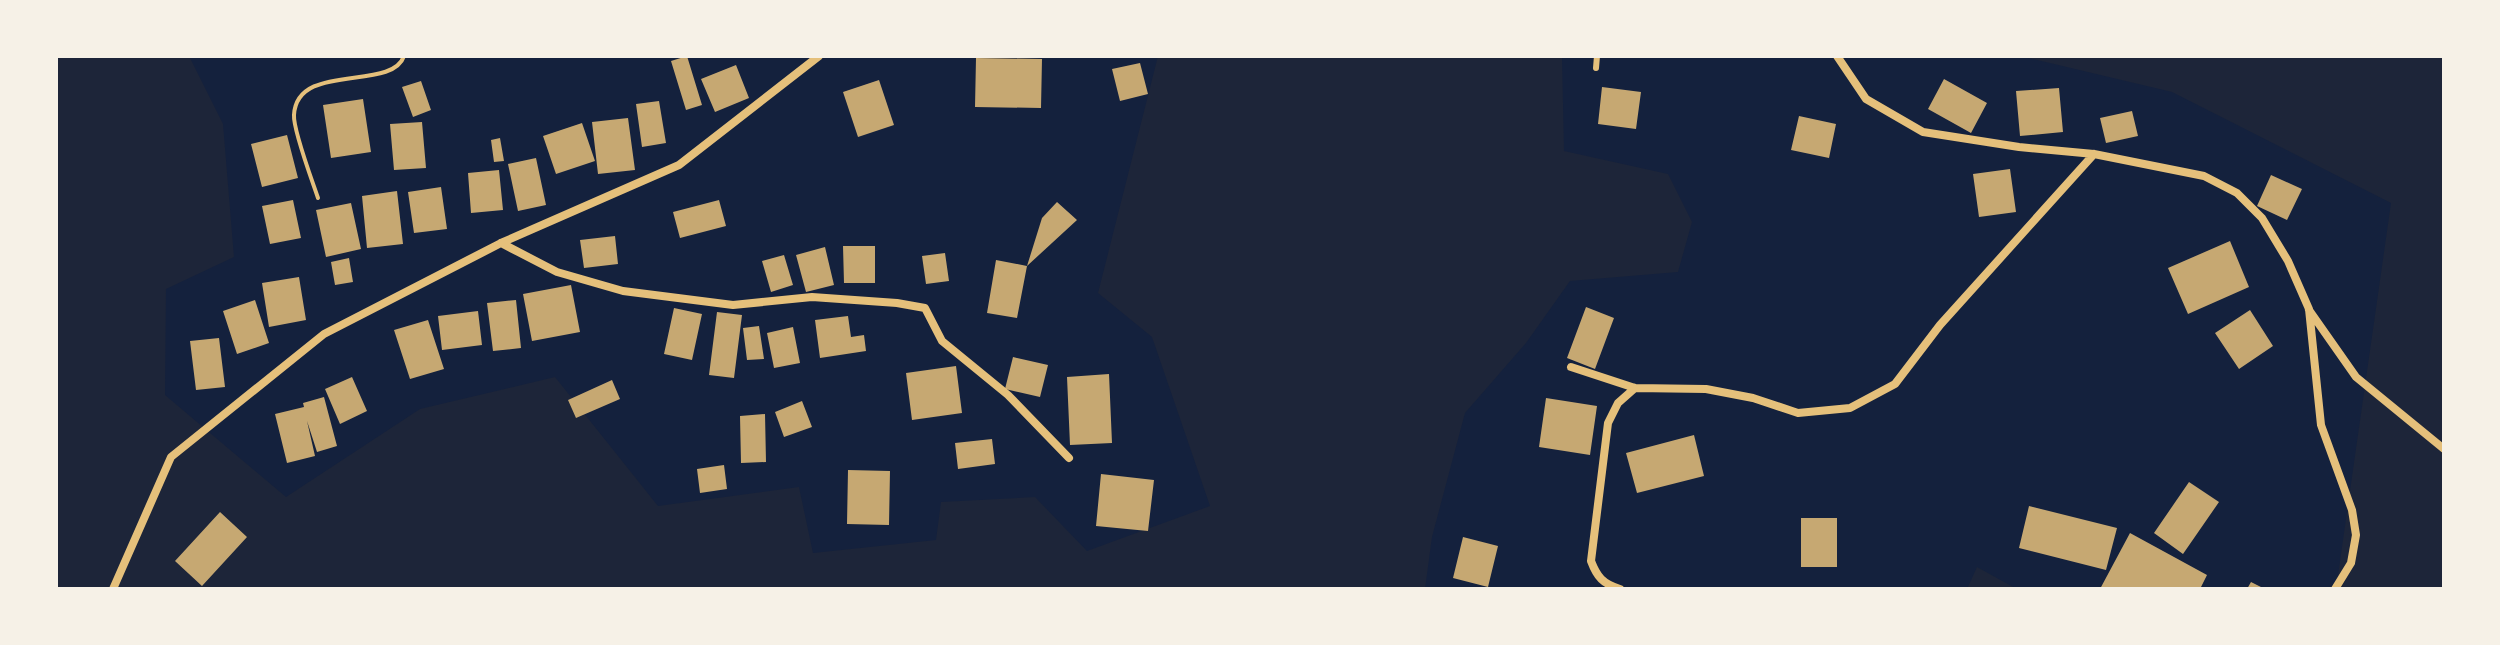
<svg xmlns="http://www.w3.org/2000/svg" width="2500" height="645" font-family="'Open Sans',sans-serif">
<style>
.green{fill:#1d2539}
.building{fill:#c6a872}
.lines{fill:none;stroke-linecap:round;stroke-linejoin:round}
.path{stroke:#e5c07b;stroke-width:4}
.service{stroke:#e5c07b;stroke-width:6}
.minor{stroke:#e5c07b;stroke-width:8}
</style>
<rect width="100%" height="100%" fill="#14213d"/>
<path class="green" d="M 56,56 L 189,56 L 223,124 L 234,257 L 166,289 L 165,395 L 286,497 L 420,409 L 555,377 L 658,506 L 799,487 L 813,553 L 936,540 L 941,502 L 1035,497 L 1087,551 L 1210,506 L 1152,337 L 1098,293 L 1158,56 L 1562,56 L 1564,151 L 1668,174 L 1692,222 L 1678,272 L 1570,281 L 1526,343 L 1465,413 L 1432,537 L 1425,589 L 56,589 Z
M 2020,56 L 2444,56 L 2444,589 L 2336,589 L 2391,203 L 2172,92 Z
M 1977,567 L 2015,588 L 2015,589 L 1967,589 Z"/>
<path class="building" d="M 687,56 L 702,105 L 686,110 L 671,61 Z
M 976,58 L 1042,59 L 1041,108 L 975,107 Z
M 1140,63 L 1148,94 L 1120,101 L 1112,69 Z
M 736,65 L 749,98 L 715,112 L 701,79 Z
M 1944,79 L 1987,103 L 1971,133 L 1928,109 Z
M 879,80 L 894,125 L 858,137 L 843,92 Z
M 421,81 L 431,110 L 413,117 L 402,87 Z
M 1602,87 L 1641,92 L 1636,129 L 1598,124 Z
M 2059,88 L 2063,132 L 2020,136 L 2016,91 Z
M 363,99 L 371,152 L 331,158 L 323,105 Z
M 659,101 L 666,143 L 642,147 L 636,104 Z
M 2132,111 L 2138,136 L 2106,143 L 2100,118 Z
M 1799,116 L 1836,124 L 1829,158 L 1791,150 Z
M 628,118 L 635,170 L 598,174 L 592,122 Z
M 422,122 L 426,168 L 394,170 L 390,124 Z
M 582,123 L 595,161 L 556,174 L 543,136 Z
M 287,135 L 298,178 L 262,187 L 251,144 Z
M 500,138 L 504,161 L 494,162 L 491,140 Z
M 536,158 L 546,205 L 518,211 L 508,164 Z
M 2010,169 L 2016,212 L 1979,217 L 1973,174 Z
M 499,170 L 503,210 L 471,213 L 468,173 Z
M 2271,175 L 2302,189 L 2287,220 L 2257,206 Z
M 441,187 L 447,229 L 414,233 L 408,192 Z
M 397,191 L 403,244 L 367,248 L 362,196 Z
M 293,200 L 301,238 L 270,244 L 262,206 Z
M 719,200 L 726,226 L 680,238 L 673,212 Z
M 1057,202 L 1077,220 L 1027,266 L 1042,218 Z
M 351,203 L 361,249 L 326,257 L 316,210 Z
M 615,236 L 618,264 L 584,268 L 580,240 Z
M 2230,241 L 2249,287 L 2188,314 L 2168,268 Z
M 843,246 L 875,246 L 875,283 L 844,283 Z
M 825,247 L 834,285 L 806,292 L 796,255 Z
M 945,253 L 949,281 L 926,284 L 922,256 Z
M 784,255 L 793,285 L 771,292 L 762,261 Z
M 349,258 L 353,282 L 335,285 L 331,262 Z
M 996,260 L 1027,266 L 1017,318 L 987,313 Z
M 299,277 L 306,320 L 269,327 L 262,283 Z
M 571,285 L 580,332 L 532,341 L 523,294 Z
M 255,300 L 269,343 L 237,354 L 223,311 Z
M 516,300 L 521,348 L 493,351 L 487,303 Z
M 1586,307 L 1614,318 L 1595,369 L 1567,358 Z
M 674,308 L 702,314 L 692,360 L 664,354 Z
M 2250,310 L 2273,346 L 2239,369 L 2215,333 Z
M 478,311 L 482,345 L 442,350 L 438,316 Z
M 717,312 L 742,315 L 734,378 L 709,375 Z
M 848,316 L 851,337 L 864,335 L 866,351 L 820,358 L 815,320 Z
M 428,320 L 444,369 L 410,379 L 394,330 Z
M 759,326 L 764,359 L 747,360 L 743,328 Z
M 793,327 L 800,363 L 774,368 L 767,333 Z
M 219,338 L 225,387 L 196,390 L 190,341 Z
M 1013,357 L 1048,365 L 1040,397 L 1005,389 Z
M 956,366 L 962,413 L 912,420 L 906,373 Z
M 1109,374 L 1112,443 L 1070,445 L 1067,377 Z
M 352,377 L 367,411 L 340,424 L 325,389 Z
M 612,380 L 620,399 L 576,418 L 568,400 Z
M 324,397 L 337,446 L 317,452 L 307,421 L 315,456 L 287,463 L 275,414 L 304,407 L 303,403 Z
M 1546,398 L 1597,406 L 1590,455 L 1539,447 Z
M 802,401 L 812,427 L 784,437 L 775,412 Z
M 765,414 L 766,462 L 741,463 L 740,416 Z
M 1694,435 L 1704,476 L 1637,493 L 1626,453 Z
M 992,439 L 995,464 L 958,469 L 955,443 Z
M 724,465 L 727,489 L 700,493 L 697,469 Z
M 848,470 L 890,471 L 889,525 L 847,524 Z
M 1101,474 L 1154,480 L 1148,531 L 1096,526 Z
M 2189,482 L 2219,502 L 2183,554 L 2154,533 Z
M 2029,506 L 2117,528 L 2106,570 L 2019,548 Z
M 220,512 L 247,537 L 202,586 L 175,561 Z
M 1801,518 L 1837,518 L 1837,567 L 1801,567 Z
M 2130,533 L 2207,575 L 2200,589 L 2100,589 Z
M 1463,537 L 1498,546 L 1488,587 L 1453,578 Z
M 2251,582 L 2265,589 L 2247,589 Z"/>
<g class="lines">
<path class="path" d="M 318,198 C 312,180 293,130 294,115 C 297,61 392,92 404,56"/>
<path class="service" d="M 1596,68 L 1597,56"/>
<path class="minor" d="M 1837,56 L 1866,99 L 1923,132 L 2019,147 L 2094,154 L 2204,176 L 2237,193 L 2262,218 L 2288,261 L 2309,309 L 2321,425 L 2352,510 L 2356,535 L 2351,563 L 2335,589
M 501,243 L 557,272 L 623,291 L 733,305 L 812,297 L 897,303 L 925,308 L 942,341 L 1008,395 L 1069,458
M 2309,310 L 2356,377 L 2444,449
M 1571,367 L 1635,388 L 1706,389 L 1753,398 L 1798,413 L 1850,408 L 1895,384 L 1940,325 L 2094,154
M 113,589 L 171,457 L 324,334 L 501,243 L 679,165 L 819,56
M 1620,589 C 1603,584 1597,577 1591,561 L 1608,423 L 1618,403 L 1635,388"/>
</g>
<rect width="2500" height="645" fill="none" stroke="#f6f1e7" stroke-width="116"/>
</svg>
